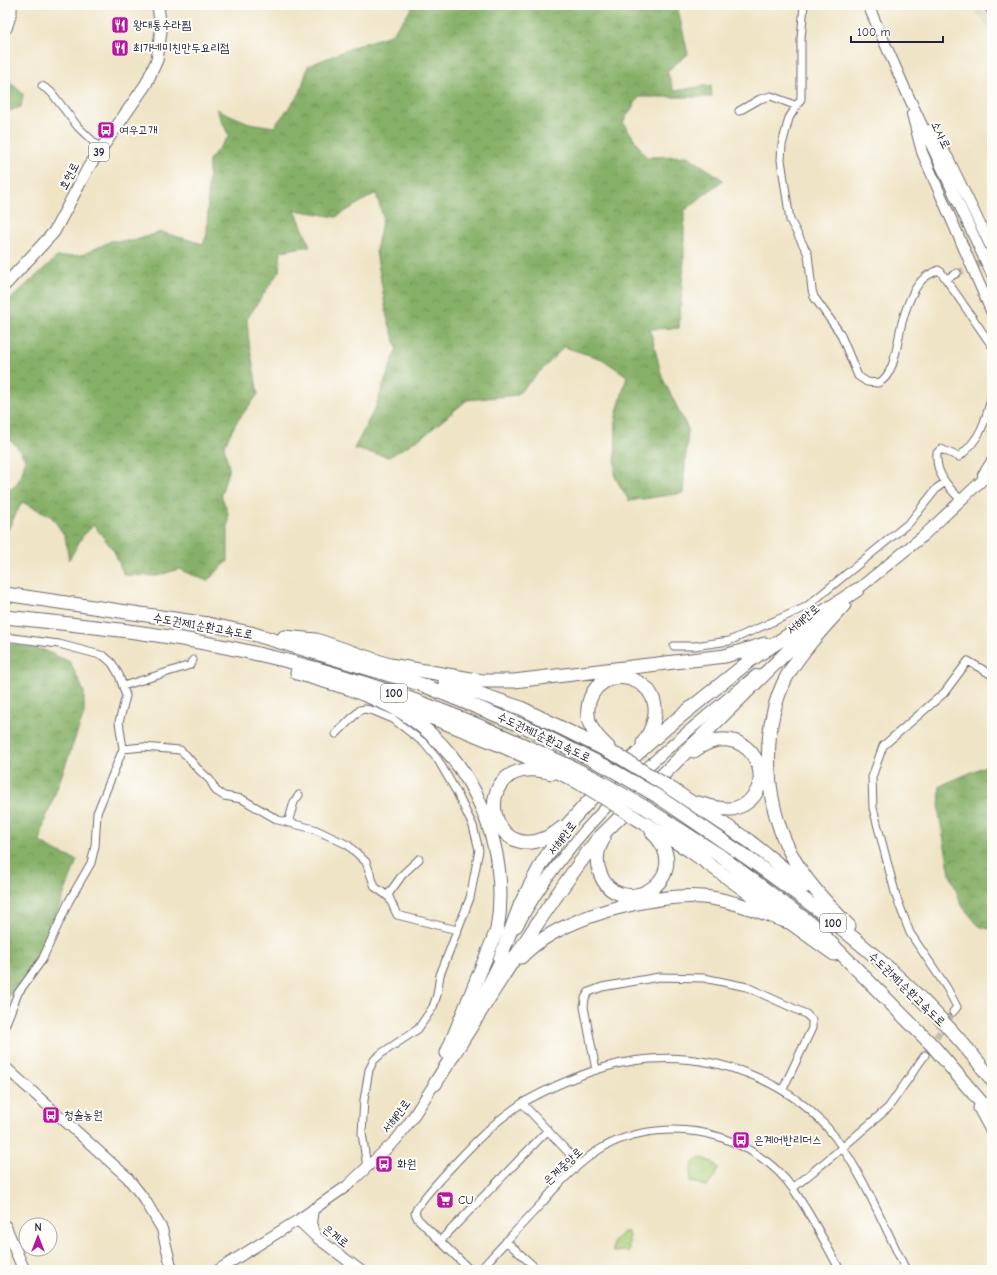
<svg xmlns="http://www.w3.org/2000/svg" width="997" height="1275" font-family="'Comic Neue','Poor Story',sans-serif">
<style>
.built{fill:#dcd4b5}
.forest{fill:url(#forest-crowns);stroke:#546951}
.park{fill:url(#park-crowns);stroke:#657758}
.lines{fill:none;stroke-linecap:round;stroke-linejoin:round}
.street-tunnel{stroke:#c6bdaa;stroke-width:7;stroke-dasharray:7 3.5;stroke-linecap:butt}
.street-casing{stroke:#6a666c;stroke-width:9}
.secondary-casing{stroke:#6a666c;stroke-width:12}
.primary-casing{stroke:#6a666c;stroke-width:13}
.highway-casing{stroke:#6a666c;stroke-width:15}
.street{stroke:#fff;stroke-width:7}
.secondary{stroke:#fff;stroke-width:10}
.primary{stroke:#fff;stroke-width:11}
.highway{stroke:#fff;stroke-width:13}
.highway-bridge-casing{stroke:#6a666c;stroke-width:15;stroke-linecap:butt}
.highway-bridge{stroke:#fff;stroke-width:13}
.labels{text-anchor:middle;stroke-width:4;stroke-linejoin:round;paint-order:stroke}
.shield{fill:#fdfcf7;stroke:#646373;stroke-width:1}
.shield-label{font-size:11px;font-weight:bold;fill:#22223b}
.poi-label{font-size:12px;fill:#22223b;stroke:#fdfcf7;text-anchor:start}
.street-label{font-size:12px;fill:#22223b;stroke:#fdfcf7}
</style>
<defs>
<pattern id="forest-crowns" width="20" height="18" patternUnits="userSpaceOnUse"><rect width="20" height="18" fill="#86b067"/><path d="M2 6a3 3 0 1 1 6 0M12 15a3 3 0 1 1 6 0" fill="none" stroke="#6d8f56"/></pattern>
<pattern id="park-crowns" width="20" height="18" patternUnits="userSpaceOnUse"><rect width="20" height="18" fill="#a8cc76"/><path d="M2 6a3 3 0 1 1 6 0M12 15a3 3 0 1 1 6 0" fill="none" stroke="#90af67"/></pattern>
</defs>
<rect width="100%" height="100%" fill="#fdfcf7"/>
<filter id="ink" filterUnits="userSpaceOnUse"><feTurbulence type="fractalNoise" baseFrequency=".025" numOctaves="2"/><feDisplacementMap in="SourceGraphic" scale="8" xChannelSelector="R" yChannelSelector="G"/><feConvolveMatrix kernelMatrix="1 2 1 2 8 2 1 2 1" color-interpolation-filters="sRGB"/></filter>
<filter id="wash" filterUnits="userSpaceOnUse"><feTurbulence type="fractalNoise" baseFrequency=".012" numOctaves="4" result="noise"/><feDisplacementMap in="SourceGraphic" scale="16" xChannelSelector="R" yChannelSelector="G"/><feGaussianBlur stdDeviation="0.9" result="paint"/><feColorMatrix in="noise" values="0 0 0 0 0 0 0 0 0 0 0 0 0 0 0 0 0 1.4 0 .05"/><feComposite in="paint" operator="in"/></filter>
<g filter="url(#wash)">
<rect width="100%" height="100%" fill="#efe4c6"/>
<path class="built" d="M 973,5 L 992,5 L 992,33 L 976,12 Z"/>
<path class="forest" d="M 407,5 L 677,5 L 688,54 L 667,71 L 674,91 L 711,85 L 712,97 L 639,97 L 623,122 L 646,157 L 688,156 L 723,180 L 684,211 L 684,259 L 679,328 L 650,329 L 662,377 L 688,429 L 683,493 L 629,501 L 615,477 L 616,416 L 627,376 L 602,359 L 564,347 L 517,395 L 467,400 L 425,435 L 389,457 L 354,449 L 376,406 L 397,348 L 387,317 L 376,251 L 383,217 L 376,193 L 336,217 L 295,210 L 310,246 L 281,251 L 279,271 L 247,319 L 249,342 L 258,394 L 236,423 L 224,446 L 229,468 L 221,495 L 228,513 L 228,561 L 207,581 L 179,569 L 157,576 L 124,575 L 114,551 L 94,525 L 82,537 L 69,560 L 65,536 L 51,516 L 22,502 L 5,535 L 5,493 C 19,484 23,475 25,459 L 15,444 L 5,437 L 5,304 L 57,257 L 82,255 L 111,241 L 133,241 L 161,232 L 203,244 L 207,234 L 209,160 L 229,136 L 216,109 L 249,123 L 274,127 L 300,93 L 308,66 L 361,44 L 391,35 L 413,7 Z
M 5,77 L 23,94 L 21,107 L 5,112 Z
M 5,643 L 44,650 L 70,662 L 84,692 L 84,714 L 44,824 L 40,842 L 57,852 L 77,860 C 58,909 42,962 5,1001 Z
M 992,763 L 992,930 L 979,926 L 962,906 L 950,874 L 939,814 L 940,786 Z"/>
<path class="park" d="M 702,1158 L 713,1162 L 718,1168 L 716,1174 L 707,1187 L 690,1181 C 691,1172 690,1158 702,1158 Z
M 623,1232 L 627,1232 L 629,1235 L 629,1251 L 613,1252 L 613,1242 Z"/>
</g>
<g filter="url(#ink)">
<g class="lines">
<path class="street-tunnel" d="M 957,273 L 992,259
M 925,1055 L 953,1012"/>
<defs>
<path id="street" d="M 804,5 L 801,39 L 801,99 L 789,118 L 782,145 L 781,160 L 790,220 L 808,254 L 812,290 L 814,297 L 840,333 L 858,376 L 867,382 L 878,383 C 897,375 897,336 903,319 C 907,305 914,287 924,278 C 928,274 934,273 938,270 L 941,272 L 992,346
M 987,5 L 992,12
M 8,29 L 13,13 L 13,5
M 42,86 L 51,92 L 78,127 L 101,149
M 739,111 L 760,99 L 771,96 L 797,106
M 946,279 L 957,273
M 961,500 C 948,487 935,473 937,453 L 941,449 L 959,457 C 981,438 985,423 992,395
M 5,637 L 59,644 L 104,656 L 112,663 L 119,675 L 126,696 L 119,722 L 123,749 L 97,813 L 95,846 L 91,863 L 69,901 L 42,960 L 18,993 L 5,1026
M 674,646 L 694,646 L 729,641 L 806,607 L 910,522 L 937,488 L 944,483
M 123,686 L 184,667 L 190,665 L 193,660
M 336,734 L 360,710 L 365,709 L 374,711 L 393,719 L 424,743 L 438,760 L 456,791 L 473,826 L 479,850 L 470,898 L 440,975 L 437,995 L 433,1007 L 418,1029 L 382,1053 L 374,1060 L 369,1070 L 364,1100 L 362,1133 L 367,1167
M 123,749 L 143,747 L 180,750 L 186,755 L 197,768 L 210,780 L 216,791 L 224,796 L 242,799 L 278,820 L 314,829 L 348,845 L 366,862 L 375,887 L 389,897 L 397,915 L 457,930
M 288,823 L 294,802 L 299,795
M 387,896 L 403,874 L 419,859
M 953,1012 L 957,1007 L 947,988 L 910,933 L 896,896 L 873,808 L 872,777 L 883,746 L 944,693 L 968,661 L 992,675
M 596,1070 L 584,1007 L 585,998 L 589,992 L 602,987 L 659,977 L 704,978 L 747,987 L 806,1014 L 812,1020 L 812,1028 L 783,1089
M 522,1103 C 510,1112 498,1120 488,1130 C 476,1141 416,1202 415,1213 L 418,1219 L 440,1241 L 548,1130
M 579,1164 L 522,1103 C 560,1082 605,1062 650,1059 C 718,1054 792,1081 835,1137 C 863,1174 885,1228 906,1270
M 793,1188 L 842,1148 L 888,1108 L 925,1055
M 440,1241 L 470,1270
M 506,1241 L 538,1270
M 480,1270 C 501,1247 521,1225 542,1203 C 558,1184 576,1165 597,1151 C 633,1128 680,1125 720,1137 C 748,1147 776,1164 793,1189 C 811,1214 825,1243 840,1270"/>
<path id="secondary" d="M 868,5 L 906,91 L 992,275
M 912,114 L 922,152 L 992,313
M 930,130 L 948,158 L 992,249
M 983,475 L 992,461
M 852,594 L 922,537 L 992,471
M 798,641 L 828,615
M 517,927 C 574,821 665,750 756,675
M 472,1015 L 503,954
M 5,1067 L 127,1177 L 145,1200 L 162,1229 L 172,1270
M 313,1209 L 311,1223 L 315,1236
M 298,1220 L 316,1237 L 360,1270
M 218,1270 L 298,1220 L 347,1186 L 396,1140 L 411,1120 L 438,1078"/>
<path id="primary" d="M 5,285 L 54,232 L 88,168 L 146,84 L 157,60 L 161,31 L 158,5
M 5,1226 L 24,1270"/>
<path id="highway" d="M 5,594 L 208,624 L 250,633 L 423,685 L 530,729 L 607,767
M 844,605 C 824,627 802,650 787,676 C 760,727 764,799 789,850 C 803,879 827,904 849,926
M 5,617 C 91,626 178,635 262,655 C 378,681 487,726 594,778
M 284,637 L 316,640 L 398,668
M 390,665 L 482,681 L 514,681 L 725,656 L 765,644
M 297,673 L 358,691
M 445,682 L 521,708 L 618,756
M 351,689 C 369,697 390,704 406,715 C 475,759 511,851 497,930 L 447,1053
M 403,707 C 465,730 526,754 585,786
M 608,747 C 594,734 584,722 589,702 C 602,654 686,682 643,743
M 694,751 C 745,713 784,782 743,805 C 740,806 735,809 732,809 C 721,810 709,806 698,803
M 552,773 C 461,748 488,887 563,827
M 667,786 L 749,841 L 806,886
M 657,796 C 778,878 904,962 992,1080
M 646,808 L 719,855 L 814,926 L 932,1045 L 992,1115
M 636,818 L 689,850 L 834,954
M 604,838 C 597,849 595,861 600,873 C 617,923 700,880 652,832
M 521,957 C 558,918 651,893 703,897 C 733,900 760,912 788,922
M 500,959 L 521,903 L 542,863 L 569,823 L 609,779 L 666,728 L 752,659 L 857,590
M 435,1084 C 487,1001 538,917 597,840 L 803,636
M 980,1108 L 992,1130"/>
</defs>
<use href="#street" class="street-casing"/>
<use href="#secondary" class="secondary-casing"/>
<use href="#primary" class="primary-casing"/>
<use href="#highway" class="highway-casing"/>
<use href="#street" class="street"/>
<use href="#secondary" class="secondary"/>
<use href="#primary" class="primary"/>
<use href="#highway" class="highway"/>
<defs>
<path id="highway-bridge" d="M 618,756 L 667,786
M 607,767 L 657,796
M 594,778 L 646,808
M 585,786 L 636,818"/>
</defs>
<use href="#highway-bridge" class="highway-bridge-casing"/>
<use href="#highway-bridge" class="highway-bridge"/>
</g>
</g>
<defs>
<symbol id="restaurant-square" viewBox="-11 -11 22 22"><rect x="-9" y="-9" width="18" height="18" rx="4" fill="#b5179e" stroke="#fdfcf7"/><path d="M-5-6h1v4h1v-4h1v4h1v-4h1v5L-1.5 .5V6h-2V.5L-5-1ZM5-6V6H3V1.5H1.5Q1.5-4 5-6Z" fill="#fff"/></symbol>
<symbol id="bus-square" viewBox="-11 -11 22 22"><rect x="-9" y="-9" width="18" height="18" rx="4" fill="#b5179e" stroke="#fdfcf7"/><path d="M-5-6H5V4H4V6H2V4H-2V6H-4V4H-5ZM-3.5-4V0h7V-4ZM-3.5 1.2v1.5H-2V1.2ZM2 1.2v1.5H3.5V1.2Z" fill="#fff"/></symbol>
<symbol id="supermarket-square" viewBox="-11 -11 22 22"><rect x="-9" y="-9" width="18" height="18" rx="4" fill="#b5179e" stroke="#fdfcf7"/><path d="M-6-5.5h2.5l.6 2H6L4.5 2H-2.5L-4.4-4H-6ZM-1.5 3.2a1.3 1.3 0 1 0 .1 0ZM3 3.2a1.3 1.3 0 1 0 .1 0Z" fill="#fff"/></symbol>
</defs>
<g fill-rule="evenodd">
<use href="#restaurant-square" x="110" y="15" width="20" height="20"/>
<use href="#restaurant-square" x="110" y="38" width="20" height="20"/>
<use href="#bus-square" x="96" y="120" width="20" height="20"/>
<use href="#bus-square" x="41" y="1105" width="20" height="20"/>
<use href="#bus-square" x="731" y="1130" width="20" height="20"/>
<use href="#bus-square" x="374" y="1154" width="20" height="20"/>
<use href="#supermarket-square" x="435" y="1190" width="20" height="20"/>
</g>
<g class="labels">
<g class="shield">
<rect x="89" y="143" width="20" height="18" rx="3"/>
<rect x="381" y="684" width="26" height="18" rx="3"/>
<rect x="820" y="914" width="26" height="18" rx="3"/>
</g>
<g class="shield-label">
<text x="99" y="156">39</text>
<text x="394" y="697">100</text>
<text x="833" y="927">100</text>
</g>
<g class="poi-label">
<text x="133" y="29">왕대통수라찜</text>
<text x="133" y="52">최가네미친만두요리점</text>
<text x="119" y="134">여우고개</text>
<text x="64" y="1119">청솔농원</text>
<text x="754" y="1144">은계어반리더스</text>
<text x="397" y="1168">화원</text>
<text x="458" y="1204">CU</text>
</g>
<g class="street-label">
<text transform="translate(941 135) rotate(65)" y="4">소사로</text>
<text transform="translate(69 176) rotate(-62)" y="4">호현로</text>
<text transform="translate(803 619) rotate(-41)" y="4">서해안로</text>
<text transform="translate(203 626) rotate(10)" y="4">수도권제1순환고속도로</text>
<text transform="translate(544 737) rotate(25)" y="4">수도권제1순환고속도로</text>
<text transform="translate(562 838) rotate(-53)" y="4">서해안로</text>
<text transform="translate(907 989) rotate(44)" y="4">수도권제1순환고속도로</text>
<text transform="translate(396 1116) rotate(-53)" y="4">서해안로</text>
<text transform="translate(563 1166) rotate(-43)" y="4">은계중앙로</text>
<text transform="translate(336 1236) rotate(38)" y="4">은계로</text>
</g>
</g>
<rect width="997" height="1275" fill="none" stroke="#fdfcf7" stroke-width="20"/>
<g transform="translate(38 1237)"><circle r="19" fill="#fdfcf7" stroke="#a5a5ac"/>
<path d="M0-3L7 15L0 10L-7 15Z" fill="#b5179e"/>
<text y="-6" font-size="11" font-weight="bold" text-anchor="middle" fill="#22223b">N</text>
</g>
<path d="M851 36v6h92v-6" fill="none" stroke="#22223b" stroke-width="2"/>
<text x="857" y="36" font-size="12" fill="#22223b" stroke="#fdfcf7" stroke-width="3" paint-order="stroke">100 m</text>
</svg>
